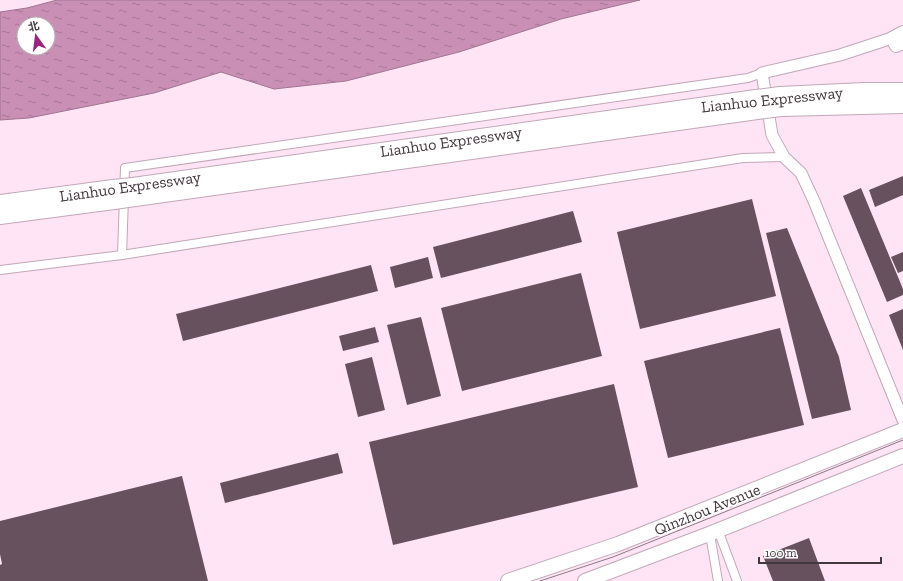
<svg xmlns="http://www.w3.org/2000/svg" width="903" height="581" font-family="'Zilla Slab','Noto Sans SC',serif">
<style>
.water{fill:url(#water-ripples);stroke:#a07591;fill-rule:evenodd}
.building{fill:#67515f}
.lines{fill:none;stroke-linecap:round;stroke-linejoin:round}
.minor-casing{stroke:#c1a8b8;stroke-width:10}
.tertiary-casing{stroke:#c1a8b8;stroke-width:13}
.secondary-casing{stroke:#c1a8b8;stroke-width:14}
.trunk-casing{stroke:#c1a8b8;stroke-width:16}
.motorway-casing{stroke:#c1a8b8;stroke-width:18}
.minor{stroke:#fff;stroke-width:8}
.tertiary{stroke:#fff;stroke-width:11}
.secondary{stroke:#fff;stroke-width:12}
.trunk{stroke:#fff;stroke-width:14}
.motorway{stroke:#fff;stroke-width:16}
.tram{stroke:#8b7b85;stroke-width:1}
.motorway-bridge-casing{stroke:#c1a8b8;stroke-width:18;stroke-linecap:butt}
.motorway-bridge{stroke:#fff;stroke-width:16}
.labels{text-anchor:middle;stroke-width:4;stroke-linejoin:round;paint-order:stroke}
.street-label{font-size:16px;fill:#42383e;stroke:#fff}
</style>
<defs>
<pattern id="water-ripples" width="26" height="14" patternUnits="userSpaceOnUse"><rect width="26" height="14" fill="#c98fb5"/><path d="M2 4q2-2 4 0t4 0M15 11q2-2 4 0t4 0" fill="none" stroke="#a57695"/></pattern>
</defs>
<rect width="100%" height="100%" fill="#fee4f4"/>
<path class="water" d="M 57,0 L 640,0 L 561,19 L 459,52 L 346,81 L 274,89 L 221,72 L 154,93 L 29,118 L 0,120 L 0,12 L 27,8 ZM 24,24 L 48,24 L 48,48 L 24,48 Z"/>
<path class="building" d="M 903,176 L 903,195 L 875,207 L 869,190 Z
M 861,188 L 903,289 L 903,295 L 887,302 L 843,196 Z
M 752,199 L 776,296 L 640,329 L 617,232 Z
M 573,211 L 582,242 L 441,278 L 433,247 Z
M 787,228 L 839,357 L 851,410 L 812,419 L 766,233 Z
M 903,252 L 903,271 L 898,273 L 891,257 Z
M 428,257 L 433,278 L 395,288 L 390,267 Z
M 371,265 L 378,291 L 183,341 L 176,314 Z
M 581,273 L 602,356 L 462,391 L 441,308 Z
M 903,309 L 903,350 L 889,315 Z
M 421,317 L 441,396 L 407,405 L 387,325 Z
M 375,327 L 379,342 L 343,351 L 339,336 Z
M 780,328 L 804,425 L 668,458 L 644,361 Z
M 372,357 L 385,410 L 358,417 L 345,364 Z
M 614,384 L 638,487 L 393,545 L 369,442 Z
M 338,453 L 343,473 L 225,503 L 220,483 Z
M 182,476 L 208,581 L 0,581 L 0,565 L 2,564 L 0,554 L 0,521 Z
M 809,538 L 825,581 L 773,581 L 763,556 Z"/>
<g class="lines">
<defs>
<path id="minor" d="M 122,255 L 125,168 L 748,78 L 762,73
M 0,270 L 122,255 L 743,158 L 784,157
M 718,530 L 737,581
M 709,534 L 711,540 L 718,581"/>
<path id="tertiary" d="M 892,38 L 840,55 L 762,73 L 772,135 L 784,157 L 801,173 L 814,201 L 903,420"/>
<path id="secondary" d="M 903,32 L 892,38 L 896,46 L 903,43"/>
<path id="trunk" d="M 508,581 L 618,544 L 903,430
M 585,581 L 709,534 L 903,456"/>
<g id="motorway">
<path d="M 780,95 L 864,91 L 903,91"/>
<path d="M 781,108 L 903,105"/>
<path id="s1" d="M 133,186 L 756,98"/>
<path d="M 135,198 L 757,111"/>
<path d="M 0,203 L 113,188"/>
<path d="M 0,216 L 114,201"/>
</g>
</defs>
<use href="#minor" class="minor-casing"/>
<use href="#tertiary" class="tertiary-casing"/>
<use href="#secondary" class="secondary-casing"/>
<use href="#trunk" class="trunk-casing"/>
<use href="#motorway" class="motorway-casing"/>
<use href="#minor" class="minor"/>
<use href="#tertiary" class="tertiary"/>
<use href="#secondary" class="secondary"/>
<use href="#trunk" class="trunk"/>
<use href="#motorway" class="motorway"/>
<path class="tram" d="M 540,581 L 613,557 L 903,440"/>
<defs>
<path id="motorway-bridge" d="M 756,98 L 780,95
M 757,111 L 781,108
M 113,188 L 133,186
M 114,201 L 135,198"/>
</defs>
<use href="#motorway-bridge" class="motorway-bridge-casing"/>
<use href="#motorway-bridge" class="motorway-bridge"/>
</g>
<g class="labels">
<g class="street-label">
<text transform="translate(772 99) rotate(-6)" y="6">Lianhuo Expressway</text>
<text dy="6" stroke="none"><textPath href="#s1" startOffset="321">Lianhuo Expressway</textPath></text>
<text transform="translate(130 186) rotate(-8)" y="6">Lianhuo Expressway</text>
<text transform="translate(707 509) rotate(-22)" y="6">Qinzhou Avenue</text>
</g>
</g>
<g transform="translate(36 36) rotate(346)"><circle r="19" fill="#ffffff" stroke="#b3afb2"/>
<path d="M0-3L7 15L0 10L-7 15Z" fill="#9b247e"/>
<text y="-6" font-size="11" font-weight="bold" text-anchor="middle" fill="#42383e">北</text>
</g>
<path d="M759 557v6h122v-6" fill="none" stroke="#42383e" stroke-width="2"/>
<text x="765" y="557" font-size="12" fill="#42383e" stroke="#ffffff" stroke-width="3" paint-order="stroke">100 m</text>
</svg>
